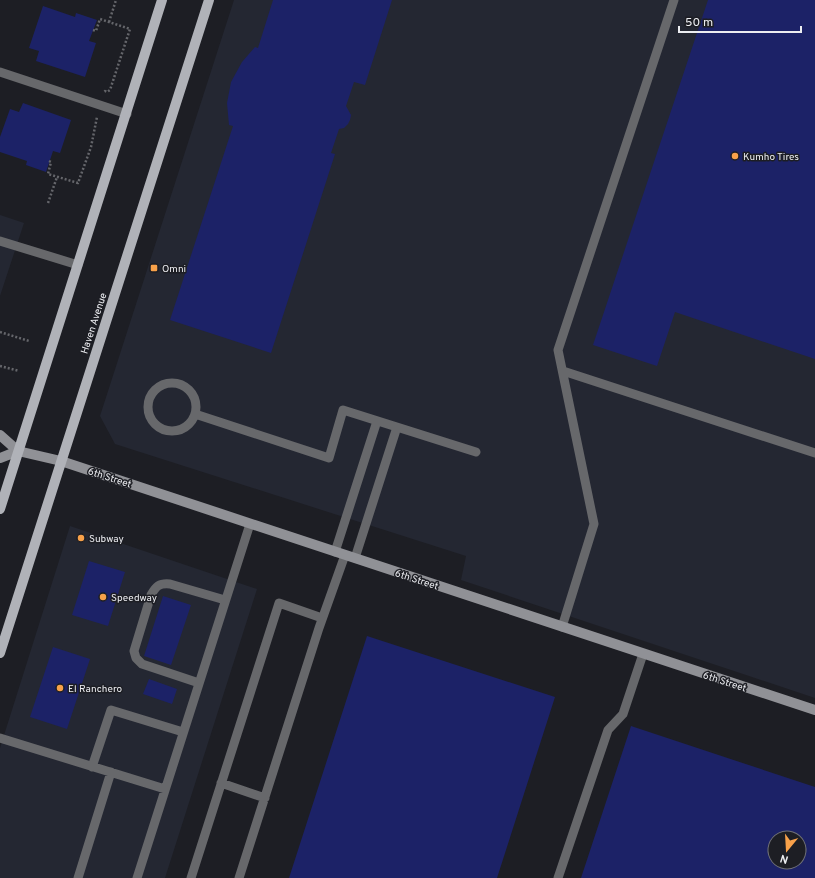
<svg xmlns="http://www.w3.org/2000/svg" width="815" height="878" font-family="Overpass,sans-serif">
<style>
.built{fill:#242732}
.building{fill:#1c2267;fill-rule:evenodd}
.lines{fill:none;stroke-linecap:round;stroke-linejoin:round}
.path{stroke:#65666b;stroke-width:2.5;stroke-dasharray:2 2;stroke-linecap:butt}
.lane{stroke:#67686b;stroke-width:9}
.secondary{stroke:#909196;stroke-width:10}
.primary{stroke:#b0b2b8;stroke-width:10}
.poi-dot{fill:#f8a14a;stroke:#1d1e24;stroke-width:1.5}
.labels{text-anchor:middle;stroke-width:3;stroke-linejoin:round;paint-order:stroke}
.poi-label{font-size:10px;fill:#ecedf1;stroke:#1d1e24;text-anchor:start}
.street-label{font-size:10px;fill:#ecedf1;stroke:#1d1e24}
</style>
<rect width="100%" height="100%" fill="#1d1e24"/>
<path class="built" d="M 234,0 L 815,0 L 815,698 L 461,580 L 466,556 L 115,444 L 100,416 Z
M 0,215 L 24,223 L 0,296 Z
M 70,526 L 257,589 L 165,878 L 0,878 L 0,748 Z"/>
<path class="building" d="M 273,0 L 392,0 L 365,85 L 354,82 L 346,106 L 351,115 L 350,120 L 348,124 L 344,128 L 339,129 L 331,153 L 335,154 L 271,353 L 170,320 L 233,126 L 229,125 L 227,103 L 231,82 L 242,62 L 255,47 L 258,48 Z
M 708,0 L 815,0 L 815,359 L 675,312 L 657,366 L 593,345 Z
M 43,6 L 75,17 L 76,13 L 97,20 L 89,41 L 96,43 L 85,77 L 36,61 L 39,51 L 29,48 Z
M 23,103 L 71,120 L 60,153 L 53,151 L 46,172 L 26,165 L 27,161 L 0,152 L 0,137 L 10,109 L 19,112 Z
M 89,561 L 125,572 L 108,626 L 72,615 Z
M 163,596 L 191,605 L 171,665 L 144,656 Z
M 367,636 L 555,697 L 497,878 L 289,878 Z
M 53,647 L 90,659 L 67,729 L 30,717 Z
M 149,679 L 177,689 L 172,704 L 143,694 Z
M 631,726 L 815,787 L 815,878 L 581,878 ZM 775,838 L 799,838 L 799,862 L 775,862 Z"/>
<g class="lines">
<path class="path" d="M 109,22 L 116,0
M 93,30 L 96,31 L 100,19 L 130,29 L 110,90 L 107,92 L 105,91 L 104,93
M 49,161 L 51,162 L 48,174 L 78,183 L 91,147 L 97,117
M 48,203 L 57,177
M 0,332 L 29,341
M 0,366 L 19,371"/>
<path class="lane" d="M 0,72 L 127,114
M 0,241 L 78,265
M 563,371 L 815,453
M148 407a24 24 0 1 1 48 0a24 24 0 1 1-48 0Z
M 195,414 L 329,458 L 343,410 L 476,452
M 335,552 L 377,421
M 355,558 L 397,427
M 562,627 L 594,524 L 558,350 L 674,0
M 199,683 L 142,664 L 136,658 L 134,651 L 151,595 C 156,586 159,583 170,584 L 225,600
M 0,738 L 165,789
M 92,767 L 111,710 L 183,732
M 221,783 L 265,798
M 78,878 L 111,772
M 137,878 L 250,524
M 191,878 L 279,603 L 322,618
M 239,878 L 319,628 L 345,555
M 558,878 L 608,730 L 623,714 L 643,654"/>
<path class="secondary" d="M 0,435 L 18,451 L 61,461 L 815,710
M 0,458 L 18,451"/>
<path class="primary" d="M 0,509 L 162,0
M 0,653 L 209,0"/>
</g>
<g class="poi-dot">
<circle cx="735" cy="156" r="4"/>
<rect x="150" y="264" width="8" height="8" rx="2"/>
<circle cx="81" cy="538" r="4"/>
<circle cx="103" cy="597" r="4"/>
<circle cx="60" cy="688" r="4"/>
</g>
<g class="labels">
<g class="poi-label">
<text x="743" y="160">Kumho Tires</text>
<text x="162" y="272">Omni</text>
<text x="89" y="542">Subway</text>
<text x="111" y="601">Speedway</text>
<text x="68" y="692">El Ranchero</text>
</g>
<g class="street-label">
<text transform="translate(93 323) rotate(-72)" y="4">Haven Avenue</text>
<text transform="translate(110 477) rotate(18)" y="4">6th Street</text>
<text transform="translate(417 579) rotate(18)" y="4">6th Street</text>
<text transform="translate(725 681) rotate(18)" y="4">6th Street</text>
</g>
</g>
<g transform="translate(787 850) rotate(198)"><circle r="19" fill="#1d1e24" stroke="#707176"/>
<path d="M0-3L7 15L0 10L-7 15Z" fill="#f8a14a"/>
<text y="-6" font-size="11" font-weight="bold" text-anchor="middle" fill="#ecedf1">N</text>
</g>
<path d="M679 26v6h122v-6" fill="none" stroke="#ecedf1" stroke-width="2"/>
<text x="685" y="26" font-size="12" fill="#ecedf1" stroke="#1d1e24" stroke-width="3" paint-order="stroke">50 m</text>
</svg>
